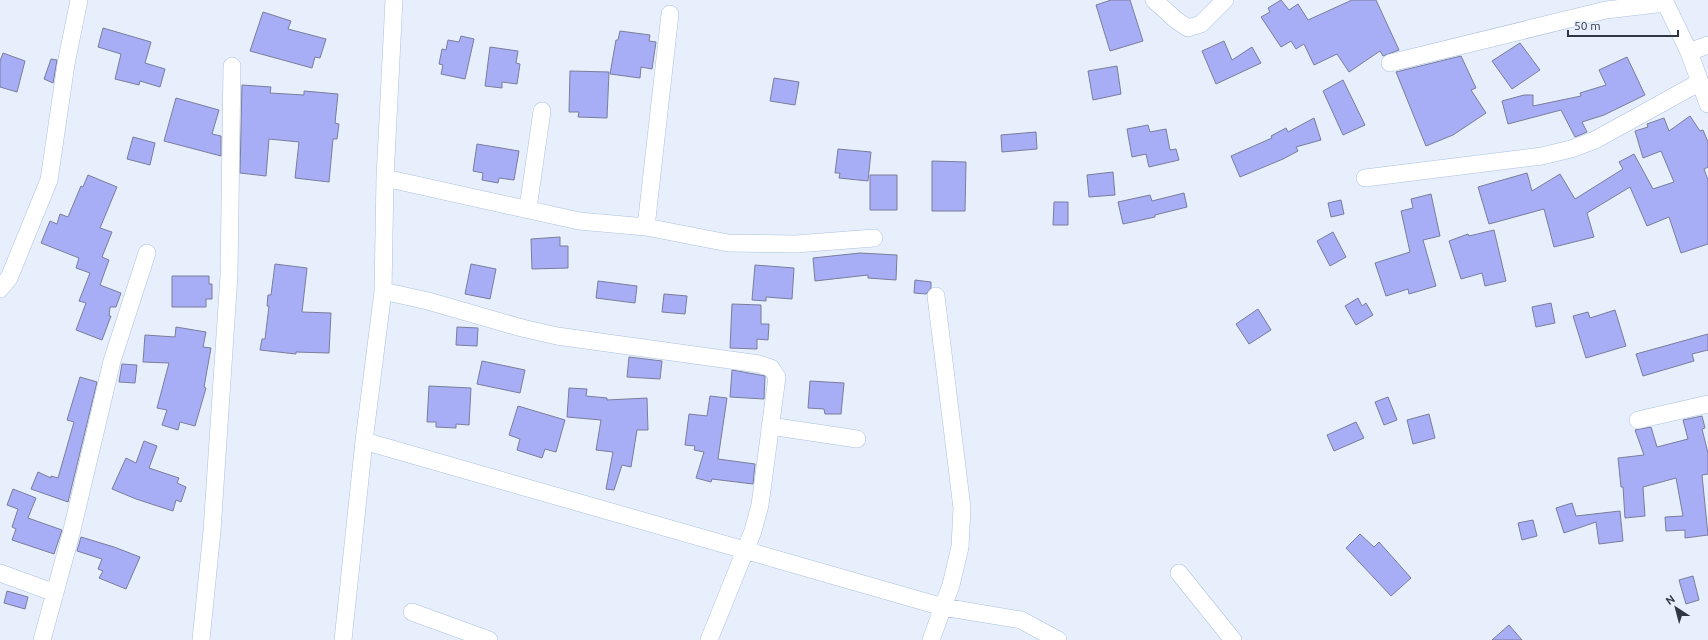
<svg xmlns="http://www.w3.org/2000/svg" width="1708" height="640" font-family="Ubuntu,sans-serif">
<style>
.building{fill:#a8aef6;stroke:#7a7d9c}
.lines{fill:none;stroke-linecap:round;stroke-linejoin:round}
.minor-casing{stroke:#abc1de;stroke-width:18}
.minor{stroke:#fff;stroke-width:17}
</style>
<rect width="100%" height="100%" fill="#e6effb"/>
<path class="building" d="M 1111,0 L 1130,0 L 1143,41 L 1110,51 L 1096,5 Z
M 1281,0 L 1289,10 L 1298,4 L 1308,20 L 1352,0 L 1376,0 L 1399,50 L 1383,56 L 1380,51 L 1349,72 L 1337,54 L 1314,65 L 1304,44 L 1296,49 L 1291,41 L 1281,47 L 1261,17 L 1270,12 L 1268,8 Z
M 263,12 L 291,21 L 288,29 L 326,39 L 320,58 L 315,57 L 312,68 L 250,51 Z
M 103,28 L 151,42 L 145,63 L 165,69 L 160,87 L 140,81 L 139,85 L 115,79 L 121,54 L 98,47 Z
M 620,31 L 650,35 L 649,41 L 656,42 L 652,69 L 641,67 L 640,78 L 610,74 L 616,40 L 618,40 Z
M 461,36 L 474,39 L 465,79 L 441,74 L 443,65 L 439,64 L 442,49 L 446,50 L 448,40 L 459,42 Z
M 1224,41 L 1232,60 L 1252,47 L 1261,63 L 1216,84 L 1202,51 Z
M 1520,43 L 1540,70 L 1512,89 L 1492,61 Z
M 490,47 L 518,51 L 516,63 L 520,64 L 517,84 L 502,82 L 502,88 L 485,86 Z
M 3,53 L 25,61 L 17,92 L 0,87 L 0,61 Z
M 1461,56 L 1476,88 L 1471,90 L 1486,113 L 1453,135 L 1426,146 L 1396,72 Z
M 1627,57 L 1645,95 L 1604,115 L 1582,122 L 1587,132 L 1575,137 L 1561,110 L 1508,124 L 1502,101 L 1524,95 L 1533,95 L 1533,106 L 1581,96 L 1580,93 L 1606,85 L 1599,70 Z
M 51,59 L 57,60 L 53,83 L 44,79 Z
M 1117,66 L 1121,94 L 1093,100 L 1088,71 Z
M 570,71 L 609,72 L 607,118 L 578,117 L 579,112 L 569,112 Z
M 774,78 L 799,82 L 795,105 L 770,101 Z
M 1343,80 L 1365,125 L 1343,135 L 1323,91 Z
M 242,85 L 271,87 L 270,93 L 304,95 L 304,91 L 338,94 L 335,123 L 339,124 L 337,139 L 333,139 L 329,182 L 295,178 L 299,142 L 269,139 L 266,176 L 240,173 Z
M 176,98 L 219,110 L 212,134 L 221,136 L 221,156 L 164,141 Z
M 1690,116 L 1700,131 L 1703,130 L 1708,142 L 1708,167 L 1704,169 L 1708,180 L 1708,244 L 1681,253 L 1669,217 L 1647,226 L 1630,187 L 1587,213 L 1594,237 L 1554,247 L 1544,209 L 1489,224 L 1478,187 L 1527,173 L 1532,191 L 1560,174 L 1575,199 L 1623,169 L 1619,162 L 1634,154 L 1653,189 L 1674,182 L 1661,151 L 1643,158 L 1635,131 L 1648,127 L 1647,124 L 1664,118 L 1669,131 Z
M 1314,118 L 1321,140 L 1296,147 L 1298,151 L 1283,159 L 1240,177 L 1231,156 L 1272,138 L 1271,136 L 1286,128 L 1288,132 Z
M 1148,125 L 1150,132 L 1166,129 L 1170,150 L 1176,149 L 1179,160 L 1149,167 L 1146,154 L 1132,157 L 1127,129 Z
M 1036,132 L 1037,149 L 1002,152 L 1001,135 Z
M 133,137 L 155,143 L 150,165 L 127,159 Z
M 477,144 L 519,151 L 514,180 L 499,178 L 498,183 L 482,180 L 483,173 L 473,171 Z
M 838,149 L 871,152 L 868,181 L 839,178 L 840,173 L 835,173 Z
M 932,161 L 966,162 L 965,211 L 932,211 Z
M 1113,172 L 1115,195 L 1089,197 L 1087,175 Z
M 88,175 L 117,187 L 100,228 L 112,232 L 102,257 L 109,260 L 100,285 L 121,293 L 116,307 L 110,307 L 109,316 L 111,316 L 102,340 L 76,330 L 86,303 L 79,301 L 90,273 L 76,268 L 79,258 L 41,243 L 50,221 L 57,224 L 60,214 L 68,217 L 81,186 L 83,187 Z
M 870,175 L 897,175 L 897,210 L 870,210 Z
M 1184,193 L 1187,207 L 1155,215 L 1155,217 L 1123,224 L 1118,202 L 1150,195 L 1152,201 Z
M 1431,194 L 1440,236 L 1423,240 L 1436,286 L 1409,294 L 1408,289 L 1386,296 L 1375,263 L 1410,252 L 1401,211 L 1413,208 L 1411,199 Z
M 1341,200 L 1344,214 L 1331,217 L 1328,203 Z
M 1054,202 L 1068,202 L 1068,225 L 1053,225 Z
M 1494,230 L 1506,281 L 1485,286 L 1482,273 L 1461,279 L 1449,241 L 1468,234 L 1469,236 Z
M 1333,232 L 1346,257 L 1330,266 L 1317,241 Z
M 560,237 L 560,246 L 568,246 L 568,268 L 532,269 L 531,239 Z
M 860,253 L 897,255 L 896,280 L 868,278 L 868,275 L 815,281 L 813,258 Z
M 275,264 L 307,268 L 302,312 L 331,313 L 329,353 L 296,352 L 296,354 L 260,350 L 262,339 L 265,339 L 269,306 L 267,306 L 268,295 L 271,295 Z
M 471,264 L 496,269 L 490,299 L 465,294 Z
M 755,265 L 794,268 L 792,299 L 766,297 L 766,301 L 752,300 Z
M 172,276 L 209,276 L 209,284 L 212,284 L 212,299 L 206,299 L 206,307 L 172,307 Z
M 915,280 L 931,282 L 931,288 L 926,294 L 914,293 Z
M 598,281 L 637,286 L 635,303 L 596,298 Z
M 664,294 L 687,296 L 685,314 L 662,312 Z
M 1358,298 L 1362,306 L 1366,303 L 1373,315 L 1356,325 L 1345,306 Z
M 1551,303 L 1555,323 L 1536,327 L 1532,307 Z
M 732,304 L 761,305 L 761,324 L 769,324 L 768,340 L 757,339 L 757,349 L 730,348 Z
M 1258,309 L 1271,330 L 1249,344 L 1236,324 Z
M 1615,310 L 1626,346 L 1586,358 L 1573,316 L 1588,312 L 1590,318 Z
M 176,327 L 206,332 L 203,347 L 211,348 L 204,387 L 206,388 L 195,426 L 180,422 L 178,430 L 162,425 L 167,410 L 157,408 L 169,363 L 143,362 L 145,335 L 175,337 Z
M 457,327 L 478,328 L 477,346 L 456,345 Z
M 1708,334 L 1708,350 L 1692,354 L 1694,361 L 1643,376 L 1636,354 Z
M 629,357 L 662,361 L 660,379 L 627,377 Z
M 482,361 L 525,370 L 520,393 L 477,384 Z
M 122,364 L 137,365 L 135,383 L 119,382 Z
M 732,370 L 765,376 L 764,399 L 730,397 Z
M 80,377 L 97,382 L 68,502 L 31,489 L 38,472 L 51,478 L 51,476 L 58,478 L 74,422 L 67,420 Z
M 810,381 L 844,383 L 841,414 L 825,414 L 824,409 L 808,408 Z
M 429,386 L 471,388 L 469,425 L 456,424 L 456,428 L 436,427 L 436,422 L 427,422 Z
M 569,388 L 587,389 L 586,396 L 607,398 L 607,400 L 647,398 L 648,430 L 637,430 L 631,467 L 622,465 L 614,490 L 606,489 L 613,452 L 596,450 L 601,420 L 567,417 Z
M 710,396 L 727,398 L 718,459 L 755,464 L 753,484 L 712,479 L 711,482 L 696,478 L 704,452 L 694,450 L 695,446 L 685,445 L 689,414 L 707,416 Z
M 1388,397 L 1397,420 L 1384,425 L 1375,402 Z
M 518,406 L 565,420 L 556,452 L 545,449 L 542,458 L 517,450 L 520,439 L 509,435 Z
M 1429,414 L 1435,438 L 1413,444 L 1407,420 Z
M 1702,416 L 1705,428 L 1702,429 L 1708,453 L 1708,474 L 1702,475 L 1708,535 L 1685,538 L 1685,530 L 1666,531 L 1665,517 L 1683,516 L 1676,478 L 1643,487 L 1645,516 L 1625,518 L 1623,487 L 1621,487 L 1618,458 L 1644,455 L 1635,430 L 1651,427 L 1657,447 L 1688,439 L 1683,420 Z
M 1356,422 L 1364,438 L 1334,451 L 1327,435 Z
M 144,441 L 157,446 L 149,468 L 179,478 L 177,483 L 186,487 L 181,502 L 176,500 L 173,511 L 136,499 L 112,489 L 126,458 L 136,463 Z
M 13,489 L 36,498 L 28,518 L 62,530 L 54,554 L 12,540 L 16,529 L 12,527 L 18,509 L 7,505 Z
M 1572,503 L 1576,516 L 1620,511 L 1623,541 L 1599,544 L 1596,522 L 1564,533 L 1556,508 Z
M 1533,520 L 1537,536 L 1522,540 L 1518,523 Z
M 1360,534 L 1374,547 L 1379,542 L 1411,578 L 1391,596 L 1346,548 Z
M 81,537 L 114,547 L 140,557 L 126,589 L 99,578 L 103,571 L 98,569 L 102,559 L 77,551 Z
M 1693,576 L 1699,600 L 1686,604 L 1679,580 Z
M 7,591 L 28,597 L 25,609 L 4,603 Z
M 1509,625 L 1522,640 L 1492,640 Z"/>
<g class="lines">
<defs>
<path id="minor" d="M 1154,0 L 1176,20 L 1188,28 L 1201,24 L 1225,0
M 1664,0 L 1689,52 L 1708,104
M 1689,52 L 1708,45
M 1390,63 L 1606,10 L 1665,3
M 385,178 L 579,221 L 646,227 L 728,243 L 796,244 L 874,238
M 1365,178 L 1542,156 L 1571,149 L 1595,140 L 1700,82
M 528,208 L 542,111
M 646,227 L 670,14
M 0,289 L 9,278 L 49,180 L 66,64 L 79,0
M 383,291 L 428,301 L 522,328 L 557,336 L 759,364 L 771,368 L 777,377 L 760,505 L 753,531 L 709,640
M 1638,420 L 1708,404
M 770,426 L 857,439
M 364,441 L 943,607 L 1021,620 L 1058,640
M 0,573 L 55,593
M 1179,573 L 1233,640
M 412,612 L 489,640
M 42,640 L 71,534 L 112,361 L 147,253
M 201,640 L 212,531 L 229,275 L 232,66
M 343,640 L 364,441 L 383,291 L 385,178 L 394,0
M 931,640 L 951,585 L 960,547 L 962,508 L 936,296"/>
</defs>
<use href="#minor" class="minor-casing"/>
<use href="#minor" class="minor"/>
</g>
<g transform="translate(1676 608) rotate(324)" stroke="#e6effb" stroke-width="3" paint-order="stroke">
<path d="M0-3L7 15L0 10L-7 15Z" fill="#2e3742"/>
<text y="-6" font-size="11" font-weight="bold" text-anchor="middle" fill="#2e3742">N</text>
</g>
<path d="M1568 30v6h110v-6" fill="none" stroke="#2e3742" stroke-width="2"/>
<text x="1574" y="30" font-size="12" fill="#2e3742" stroke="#e6effb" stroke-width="3" paint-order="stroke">50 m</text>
</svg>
